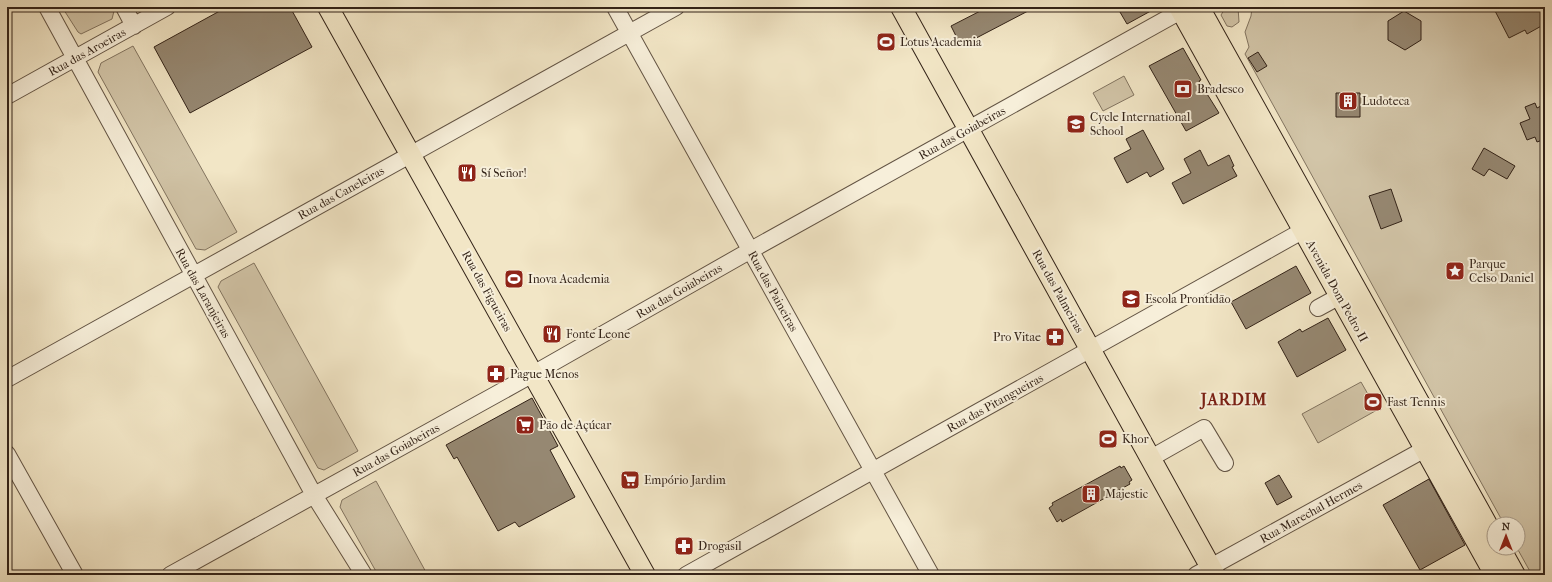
<svg xmlns="http://www.w3.org/2000/svg" width="1552" height="582" font-family="'IM FELL French Canon',serif">
<style>
.green{fill:#d2c5a8;stroke:#827460}
.building{fill:#968872;stroke:#332318}
.lines{fill:none;stroke-linecap:round;stroke-linejoin:round}
.minor-casing{stroke:#635444;stroke-width:18}
.major-casing{stroke:#332318;stroke-width:22}
.minor{stroke:#f7efda;stroke-width:16}
.major{stroke:#f2e6c6;stroke-width:20}
.labels{text-anchor:middle;stroke-width:4;stroke-linejoin:round;paint-order:stroke}
.poi-label{font-size:12px;fill:#332318;stroke:#f7efda;text-anchor:start}
.street-label{font-size:12px;fill:#332318;stroke:#f7efda}
.district-label{font-size:16px;font-weight:bold;letter-spacing:1px;fill:#7a1f14;stroke:#f7efda}
</style>
<rect width="100%" height="100%" fill="#f2e6c6"/>
<filter id="stains"><feTurbulence type="fractalNoise" baseFrequency=".005" numOctaves="4"/><feColorMatrix values="0 0 0 0 .2 0 0 0 0 .09 0 0 0 0 .02 0 0 0 .5 -.17"/></filter>
<radialGradient id="worn" r=".72"><stop offset=".6" stop-color="#630" stop-opacity="0"/><stop offset="1" stop-color="#630" stop-opacity=".3"/></radialGradient>
<path class="green" d="M 62,7 L 112,7 L 114,11 L 112,19 L 81,34 L 78,32 Z
M 1226,7 L 1238,7 L 1239,22 L 1232,27 L 1227,26 L 1221,15 Z
M 1252,7 L 1545,7 L 1545,575 L 1532,575 L 1517,548 L 1518,524 L 1504,524 L 1245,54 L 1249,47 L 1245,32 L 1251,16 Z
M 133,46 L 237,232 L 205,250 L 196,249 L 98,72 L 101,63 Z
M 1124,76 L 1134,95 L 1103,111 L 1093,93 Z
M 254,263 L 358,451 L 324,470 L 318,468 L 218,287 L 221,281 Z
M 1361,382 L 1377,410 L 1318,443 L 1302,414 Z
M 376,481 L 427,574 L 428,575 L 378,575 L 340,507 L 342,500 Z"/>
<path class="building" d="M 227,7 L 290,7 L 312,47 L 190,113 L 154,47 Z
M 988,7 L 1026,7 L 1028,11 L 961,46 L 951,26 Z
M 1117,7 L 1158,7 L 1127,24 Z
M 1493,7 L 1545,7 L 1545,24 L 1527,34 L 1525,30 L 1509,38 Z
M 1404,11 L 1421,21 L 1421,40 L 1405,50 L 1388,40 L 1388,21 Z
M 1183,48 L 1201,80 L 1199,81 L 1219,113 L 1186,131 L 1149,66 Z
M 1258,52 L 1267,66 L 1257,72 L 1248,58 Z
M 1336,93 L 1360,93 L 1360,117 L 1336,117 Z
M 1535,103 L 1537,108 L 1545,104 L 1545,139 L 1537,142 L 1535,137 L 1527,140 L 1520,123 L 1530,119 L 1525,107 Z
M 1143,130 L 1164,169 L 1150,177 L 1147,172 L 1127,183 L 1114,158 L 1131,149 L 1126,139 Z
M 1484,148 L 1515,166 L 1507,179 L 1489,169 L 1484,176 L 1472,169 Z
M 1200,150 L 1208,166 L 1229,155 L 1234,166 L 1232,167 L 1237,176 L 1183,204 L 1172,183 L 1191,173 L 1184,159 Z
M 1391,189 L 1402,221 L 1381,229 L 1369,196 Z
M 1296,266 L 1311,293 L 1246,329 L 1231,302 Z
M 1328,318 L 1346,350 L 1297,377 L 1278,342 L 1300,329 L 1302,332 Z
M 532,398 L 558,446 L 550,450 L 575,497 L 519,527 L 515,522 L 498,531 L 457,457 L 454,459 L 446,445 Z
M 1120,466 L 1121,468 L 1124,466 L 1132,480 L 1129,482 L 1130,484 L 1062,522 L 1061,519 L 1057,522 L 1049,508 L 1053,505 L 1052,503 Z
M 1279,475 L 1292,497 L 1277,505 L 1265,483 Z
M 1429,479 L 1465,545 L 1420,570 L 1383,505 Z"/>
<g class="lines">
<defs>
<path id="minor" d="M 47,7 L 314,495 L 364,575
M 124,7 L 134,26
M 615,7 L 931,575
M 7,96 L 167,7
M 1318,308 L 1340,296
M 7,379 L 676,7
M 7,454 L 75,575
M 1151,458 L 1204,428 L 1225,463
M 170,575 L 533,374 L 751,250 L 1188,7
M 686,575 L 1304,230
M 1196,575 L 1425,449"/>
<path id="major" d="M 328,7 L 645,575
M 901,7 L 1215,575
M 1179,7 L 1495,575
M 1199,7 L 1494,537
M 1500,548 L 1515,575"/>
</defs>
<use href="#minor" class="minor-casing"/>
<use href="#major" class="major-casing"/>
<use href="#minor" class="minor"/>
<use href="#major" class="major"/>
</g>
<defs>
<symbol id="stadium-square" viewBox="-11 -11 22 22"><rect x="-9" y="-9" width="18" height="18" rx="4" fill="#8f2418" stroke="#f7efda"/><path d="M0-5a6.5 5 0 1 0 0 10a6.5 5 0 1 0 0-10ZM-3.5-1.8h7v3.6h-7Z" fill="#fff"/></symbol>
<symbol id="bank-square" viewBox="-11 -11 22 22"><rect x="-9" y="-9" width="18" height="18" rx="4" fill="#8f2418" stroke="#f7efda"/><path d="M-6-4H6V4H-6ZM0-2.3a2.3 2.3 0 1 0 0 4.6a2.3 2.3 0 1 0 0-4.6Z" fill="#fff"/></symbol>
<symbol id="building-square" viewBox="-11 -11 22 22"><rect x="-9" y="-9" width="18" height="18" rx="4" fill="#8f2418" stroke="#f7efda"/><path d="M-4-6H4V6H1V3H-1V6H-4ZM-2.5-4.3h1.7v1.8h-1.7ZM.8-4.3h1.7v1.8H.8ZM-2.5-1h1.7V.8h-1.7ZM.8-1h1.7V.8H.8Z" fill="#fff"/></symbol>
<symbol id="school-square" viewBox="-11 -11 22 22"><rect x="-9" y="-9" width="18" height="18" rx="4" fill="#8f2418" stroke="#f7efda"/><path d="M0-5L7-2L0 1L-7-2ZM-4 1L0 2.5L4 1V4Q0 6-4 4Z" fill="#fff"/></symbol>
<symbol id="restaurant-square" viewBox="-11 -11 22 22"><rect x="-9" y="-9" width="18" height="18" rx="4" fill="#8f2418" stroke="#f7efda"/><path d="M-5-6h1v4h1v-4h1v4h1v-4h1v5L-1.5 .5V6h-2V.5L-5-1ZM5-6V6H3V1.5H1.5Q1.5-4 5-6Z" fill="#fff"/></symbol>
<symbol id="sight-square" viewBox="-11 -11 22 22"><rect x="-9" y="-9" width="18" height="18" rx="4" fill="#8f2418" stroke="#f7efda"/><path d="M0-6L1.8-2.2L6-1.7L2.9 1.2L3.7 5.4L0 3.3L-3.7 5.4L-2.9 1.2L-6-1.7L-1.8-2.2Z" fill="#fff"/></symbol>
<symbol id="pharmacy-square" viewBox="-11 -11 22 22"><rect x="-9" y="-9" width="18" height="18" rx="4" fill="#8f2418" stroke="#f7efda"/><path d="M-2-6h4v4h4v4h-4v4h-4v-4h-4v-4h4Z" fill="#fff"/></symbol>
<symbol id="supermarket-square" viewBox="-11 -11 22 22"><rect x="-9" y="-9" width="18" height="18" rx="4" fill="#8f2418" stroke="#f7efda"/><path d="M-6-5.5h2.5l.6 2H6L4.5 2H-2.5L-4.4-4H-6ZM-1.5 3.2a1.3 1.3 0 1 0 .1 0ZM3 3.2a1.3 1.3 0 1 0 .1 0Z" fill="#fff"/></symbol>
</defs>
<g fill-rule="evenodd">
<use href="#stadium-square" x="875" y="31" width="22" height="22"/>
<use href="#bank-square" x="1172" y="78" width="22" height="22"/>
<use href="#building-square" x="1337" y="90" width="22" height="22"/>
<use href="#school-square" x="1065" y="113" width="22" height="22"/>
<use href="#restaurant-square" x="456" y="162" width="22" height="22"/>
<use href="#sight-square" x="1444" y="260" width="22" height="22"/>
<use href="#stadium-square" x="503" y="268" width="22" height="22"/>
<use href="#school-square" x="1120" y="288" width="22" height="22"/>
<use href="#restaurant-square" x="541" y="323" width="22" height="22"/>
<use href="#pharmacy-square" x="1044" y="326" width="22" height="22"/>
<use href="#pharmacy-square" x="485" y="363" width="22" height="22"/>
<use href="#stadium-square" x="1362" y="391" width="22" height="22"/>
<use href="#supermarket-square" x="514" y="414" width="22" height="22"/>
<use href="#stadium-square" x="1097" y="428" width="22" height="22"/>
<use href="#supermarket-square" x="619" y="469" width="22" height="22"/>
<use href="#building-square" x="1080" y="483" width="22" height="22"/>
<use href="#pharmacy-square" x="673" y="535" width="22" height="22"/>
</g>
<g class="labels">
<g class="poi-label">
<text x="900" y="46">Lotus Academia</text>
<text x="1197" y="93">Bradesco</text>
<text x="1362" y="105">Ludoteca</text>
<text x="1090" y="121">Cycle International<tspan x="1090" dy="14">School</tspan></text>
<text x="481" y="177">Sí Señor!</text>
<text x="1469" y="268">Parque<tspan x="1469" dy="14">Celso Daniel</tspan></text>
<text x="528" y="283">Inova Academia</text>
<text x="1145" y="303">Escola Prontidão</text>
<text x="566" y="338">Fonte Leone</text>
<text x="1041" y="341" text-anchor="end">Pro Vitae</text>
<text x="510" y="378">Pague Menos</text>
<text x="1387" y="406">Fast Tennis</text>
<text x="539" y="429">Pão de Açúcar</text>
<text x="1122" y="443">Khor</text>
<text x="644" y="484">Empório Jardim</text>
<text x="1105" y="498">Majestic</text>
<text x="698" y="550">Drogasil</text>
</g>
<g class="street-label">
<text transform="translate(87 52) rotate(-29)" y="4">Rua das Aroeiras</text>
<text transform="translate(962 133) rotate(-29)" y="4">Rua das Goiabeiras</text>
<text transform="translate(341 193) rotate(-29)" y="4">Rua das Caneleiras</text>
<text transform="translate(487 291) rotate(61)" y="4">Rua das Figueiras</text>
<text transform="translate(679 291) rotate(-30)" y="4">Rua das Goiabeiras</text>
<text transform="translate(773 291) rotate(61)" y="4">Rua das Paineiras</text>
<text transform="translate(1058 291) rotate(61)" y="4">Rua das Palmeiras</text>
<text transform="translate(1337 291) rotate(61)" y="4">Avenida Dom Pedro II</text>
<text transform="translate(203 293) rotate(61)" y="4">Rua das Laranjeiras</text>
<text transform="translate(995 403) rotate(-29)" y="4">Rua das Pitangueiras</text>
<text transform="translate(396 450) rotate(-29)" y="4">Rua das Goiabeiras</text>
<text transform="translate(1311 512) rotate(-29)" y="4">Rua Marechal Hermes</text>
</g>
<g class="district-label">
<text x="1234" y="405">JARDIM</text>
</g>
</g>
<rect width="1552" height="582" fill="none" stroke="#f2e6c6" stroke-width="24"/>
<rect x="8" y="8" width="1536" height="566" fill="none" stroke="#332318" stroke-width="2"/>
<rect x="12" y="12" width="1528" height="558" fill="none" stroke="#332318"/>
<g transform="translate(1506 536)"><circle r="19" fill="#f7efda" stroke="#a99d8c"/>
<path d="M0-3L7 15L0 10L-7 15Z" fill="#8f2418"/>
<text y="-6" font-size="11" font-weight="bold" text-anchor="middle" fill="#332318">N</text>
</g>
<rect width="100%" height="100%" filter="url(#stains)"/>
<rect width="100%" height="100%" fill="url(#worn)"/>
</svg>
